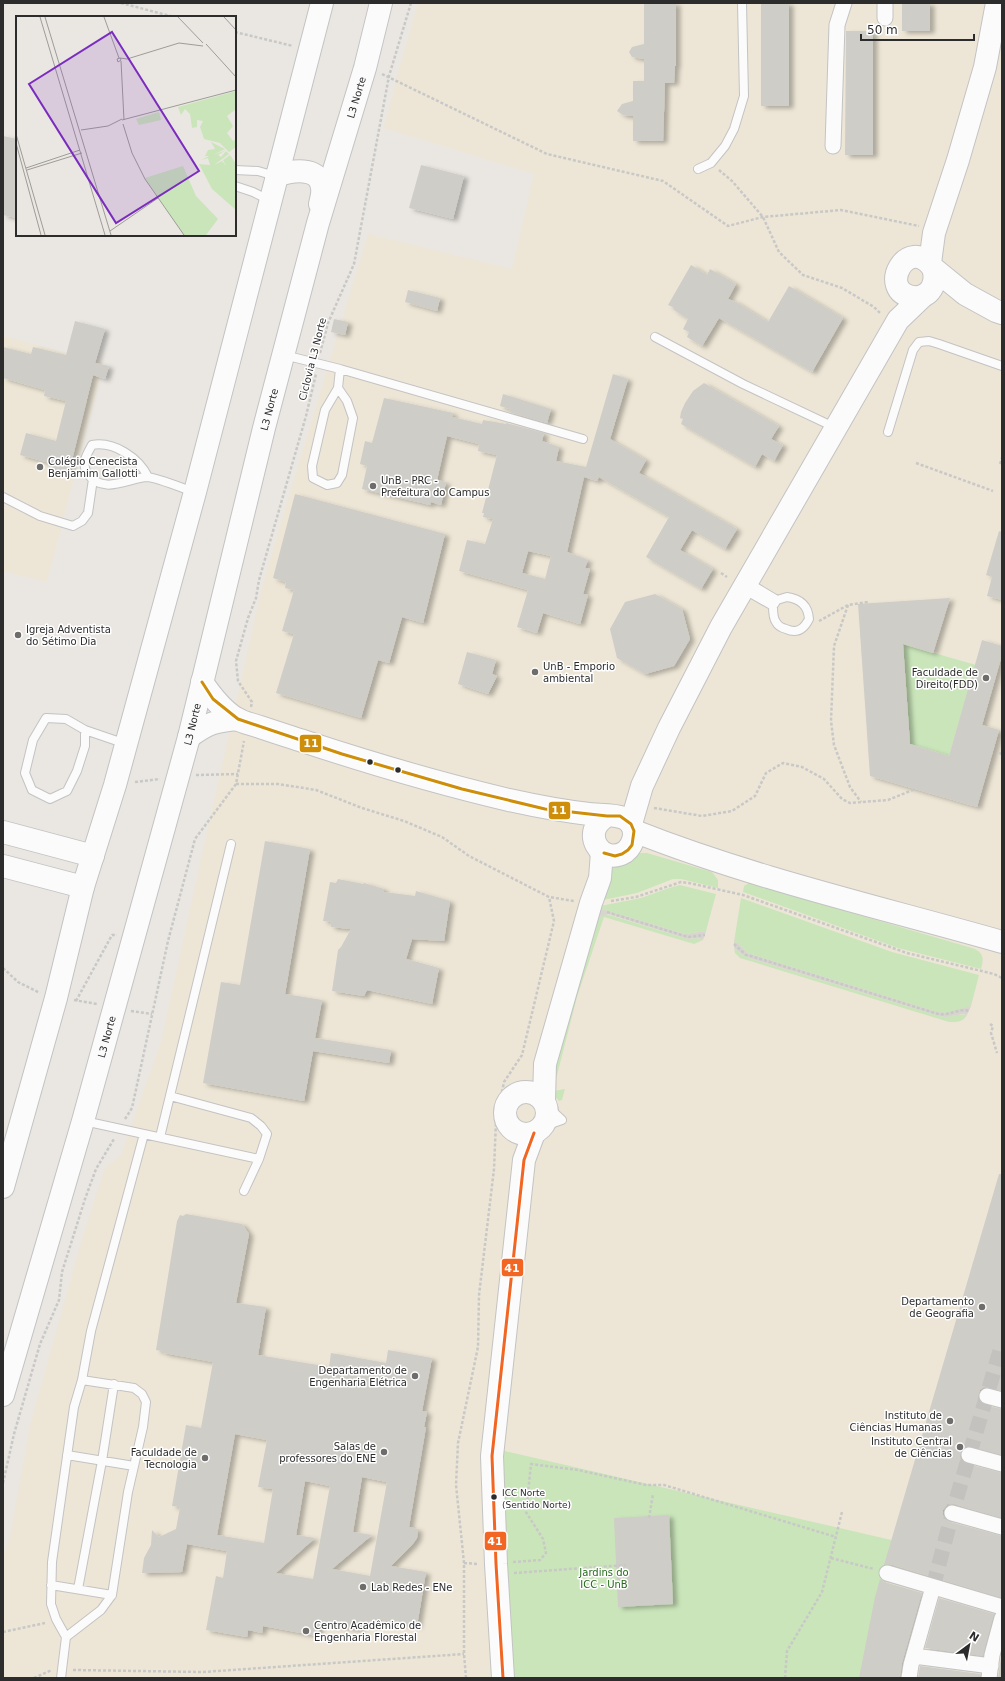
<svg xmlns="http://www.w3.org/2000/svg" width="1005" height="1681" font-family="'DejaVu Sans',sans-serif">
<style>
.education{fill:#ede6d6}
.green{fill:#cae5ba}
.plaza{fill:#d8d5d0}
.building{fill:#cfcdc8;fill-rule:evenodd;filter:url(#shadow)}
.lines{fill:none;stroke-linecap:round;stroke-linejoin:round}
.street-tunnel{stroke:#c4c2be;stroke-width:15;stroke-dasharray:15 8;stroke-linecap:butt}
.lane-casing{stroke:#c3c3c3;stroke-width:10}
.street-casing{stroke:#c3c3c3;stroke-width:17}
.secondary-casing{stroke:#c3c3c3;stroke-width:24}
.path{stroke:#c8c8c7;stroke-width:2.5;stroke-dasharray:3 2;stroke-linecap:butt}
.lane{stroke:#fcfbfb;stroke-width:8}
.street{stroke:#fcfbfb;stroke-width:15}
.secondary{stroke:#fcfbfb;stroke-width:22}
.bus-1-casing{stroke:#fff;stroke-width:6}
.bus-2-casing{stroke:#fff;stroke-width:6}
.bus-1{stroke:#ce8e09;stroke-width:3}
.bus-2{stroke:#f26522;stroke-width:3}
.poi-dot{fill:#6e6d6c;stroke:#fff;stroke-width:1.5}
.bus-dot{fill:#2c2c2c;stroke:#fff;stroke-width:1.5}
.labels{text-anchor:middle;stroke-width:3;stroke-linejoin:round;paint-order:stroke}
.bus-label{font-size:9px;fill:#2c2c2c;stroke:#fff;text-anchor:start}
.street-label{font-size:10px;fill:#2c2c2c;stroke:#fff}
.poi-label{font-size:10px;fill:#2c2c2c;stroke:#fff;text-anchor:end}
.park-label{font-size:10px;fill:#266a1a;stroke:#fff}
.inset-road{fill:none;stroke:#9e9c99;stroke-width:1}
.view{fill:#7b2cbf;fill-opacity:0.15;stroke:#7b2cbf;stroke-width:2}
.inset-edge{fill:none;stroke:#2c2c2c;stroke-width:2}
.line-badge{stroke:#fff;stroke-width:1.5}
.badge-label{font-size:11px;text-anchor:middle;font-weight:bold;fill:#fff}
</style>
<defs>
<filter id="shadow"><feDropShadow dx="4.5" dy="2.5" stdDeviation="2" flood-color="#0004"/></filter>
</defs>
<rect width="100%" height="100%" fill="#eae7e2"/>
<path class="education" d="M 418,3 L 1002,3 L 1002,1678 L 3,1678 L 3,1558 L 11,1531 L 30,1425 L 82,1239 L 105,1168 L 121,1155 L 161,1042 L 202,854 L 263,583 L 368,234 L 512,269 L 534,174 L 384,128 L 398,73 Z
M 3,336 L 104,363 L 47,582 L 3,571 Z"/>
<path class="green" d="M 903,644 L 976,665 L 949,756 L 910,744 Z
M 639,853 L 647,853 L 712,872 L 718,880 L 718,888 L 681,879 L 673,879 L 637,893 L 598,901 L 613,868 L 616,863 Z
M 749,883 L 972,948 C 984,952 984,959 981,969 L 898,948 L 743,892 L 744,886 Z
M 680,885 L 716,894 L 706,931 L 685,934 L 595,907 L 641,898 L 669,888 Z
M 741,898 L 892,952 L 979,975 L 971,1006 L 948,1013 L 940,1013 L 747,953 L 738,943 L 734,942 Z
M 606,914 L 688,939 L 697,938 L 703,940 L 694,944 L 604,917 L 577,997 L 553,1091 L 565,1089 L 562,1100 L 559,1101 L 549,1089 L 578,976 L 597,918 Z
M 734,948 L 743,955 L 752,959 L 940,1016 C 949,1018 958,1013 967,1015 C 963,1022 958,1022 949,1022 L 740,958 L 735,953 Z
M 500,1450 L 896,1541 L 862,1678 L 506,1678 Z"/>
<path class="plaza" d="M 595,907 L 685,934 L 706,931 L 703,940 L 697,938 L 688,939 L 608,914 L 597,918 Z
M 734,942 L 738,943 L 747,953 L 934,1011 L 945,1013 L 971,1006 L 967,1015 L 963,1014 L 946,1017 L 940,1016 L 752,959 L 743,955 L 734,948 Z"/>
<path class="building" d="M 644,3 L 676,3 L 676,66 L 675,66 L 674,83 L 665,83 L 663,141 L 633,141 L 633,116 L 623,115 L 617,111 L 622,104 L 633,101 L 633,81 L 644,81 L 644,59 L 632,57 L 629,52 L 632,47 L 644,44 Z
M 761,3 L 789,3 L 789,106 L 761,106 Z
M 902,3 L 930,3 L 930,31 L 902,31 Z
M 846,31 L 873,31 L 873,155 L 845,155 Z
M 3,136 L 17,139 L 17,218 L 3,215 Z
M 421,165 L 464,176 L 453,219 L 409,208 Z
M 691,265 L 707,275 L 710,269 L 736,284 L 728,299 L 736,302 L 768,322 L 789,286 L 843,318 L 812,372 L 719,318 L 702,346 L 687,337 L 689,332 L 683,329 L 688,319 L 674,310 L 673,307 L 668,305 Z
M 408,290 L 440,298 L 437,311 L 405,302 Z
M 334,319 L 348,322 L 345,335 L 331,332 Z
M 75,321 L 105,329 L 95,363 L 109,366 L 105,379 L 93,375 L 69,472 L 49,467 L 50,463 L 20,455 L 26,433 L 56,441 L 66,401 L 44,396 L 45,390 L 3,378 L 3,347 L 31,354 L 33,347 L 66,355 Z
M 613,374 L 628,379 L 610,439 L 646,460 L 639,473 L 737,529 L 725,549 L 692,530 L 680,550 L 713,569 L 701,589 L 646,557 L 669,517 L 599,477 L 597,481 L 584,477 L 567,552 L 588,560 L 585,568 L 590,569 L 583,594 L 588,595 L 580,624 L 543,613 L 537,633 L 517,627 L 528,590 L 459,571 L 467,540 L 485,544 L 493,519 L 483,517 L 484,513 L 482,513 L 497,455 L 478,451 L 479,444 L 447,436 L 437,480 L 446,482 L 441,505 L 431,502 L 430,505 L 362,489 L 367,466 L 360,464 L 365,441 L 372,443 L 384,398 L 453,413 L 452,417 L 482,424 L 483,420 L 506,424 L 506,423 L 544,433 L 542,441 L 559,447 L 556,461 L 586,467 ZM 528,551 L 551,556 L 545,579 L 522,573 Z
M 704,383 L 779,426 L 771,439 L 783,445 L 774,461 L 762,454 L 755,467 L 681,424 L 683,419 L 680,418 L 681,412 L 685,403 L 693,391 Z
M 503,394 L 551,409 L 547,423 L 509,412 L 510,409 L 500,406 Z
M 295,494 L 445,534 L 423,623 L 402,617 L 389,663 L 378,660 L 361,718 L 276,693 L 294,634 L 282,631 L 294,590 L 285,588 L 286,582 L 273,578 Z
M 999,531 L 1002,532 L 1002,600 L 987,596 L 992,577 L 986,575 Z
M 655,594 L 682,609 L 690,639 L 674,666 L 645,674 L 617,658 L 610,629 L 625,602 Z
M 950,598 L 933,653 L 903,644 L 910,744 L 949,756 L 982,640 L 1002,646 L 1002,655 L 982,725 L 999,730 L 977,807 L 870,776 L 858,604 Z
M 467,652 L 496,660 L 492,674 L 497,676 L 488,694 L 458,684 Z
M 265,841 L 310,849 L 285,994 L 322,1000 L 315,1038 L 391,1050 L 389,1063 L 313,1051 L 304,1101 L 203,1083 L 221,982 L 240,985 Z
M 338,879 L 363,884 L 364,883 L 384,889 L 384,892 L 415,896 L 416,891 L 450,901 L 444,941 L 412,939 L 406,959 L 439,968 L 432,1004 L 367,990 L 364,996 L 332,991 L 338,950 L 341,947 L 351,929 L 331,927 L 330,922 L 323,921 L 330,882 L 336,883 Z
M 999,1174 L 1002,1174 L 1002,1391 L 984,1387 L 980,1390 L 978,1398 L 980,1402 L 984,1405 L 1002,1409 L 1002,1455 L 967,1446 L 962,1449 L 960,1457 L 962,1461 L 967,1464 L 1002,1473 L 1002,1518 L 954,1504 L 946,1506 L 943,1510 L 943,1515 L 945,1519 L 950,1522 L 1002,1536 L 1002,1598 L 890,1564 L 884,1565 Z
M 186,1214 L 242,1224 L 249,1234 L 236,1303 L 266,1307 L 258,1355 L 329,1367 L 331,1353 L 386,1363 L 388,1350 L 432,1358 L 422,1411 L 427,1412 L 424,1427 L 426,1427 L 409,1527 L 418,1529 L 417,1538 L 412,1545 L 391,1566 L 426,1572 L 417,1626 L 376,1619 L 375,1626 L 361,1623 L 360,1630 L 320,1623 L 317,1636 L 263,1626 L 262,1633 L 248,1630 L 247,1637 L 206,1630 L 216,1576 L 223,1578 L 227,1551 L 187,1544 L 182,1572 L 142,1573 L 144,1558 L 151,1545 L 152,1530 L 159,1537 L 176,1529 L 180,1507 L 172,1506 L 186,1425 L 201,1428 L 213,1362 L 164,1353 L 162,1351 L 156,1350 L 177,1221 L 180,1215 L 183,1216 ZM 235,1434 L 267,1440 L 258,1487 L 273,1489 L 264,1543 L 217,1535 ZM 362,1477 L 387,1482 L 370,1576 L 332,1569 L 372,1535 L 353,1532 ZM 305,1481 L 330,1486 L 313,1579 L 276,1573 L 315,1538 L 296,1535 Z
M 669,1515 L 673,1604 L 618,1607 L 614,1518 Z
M 880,1579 L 884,1582 L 922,1593 L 902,1663 L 900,1678 L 859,1678 L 875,1597 Z
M 939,1598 L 994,1614 L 983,1656 L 925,1648 Z
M 1002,1652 L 1002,1678 L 998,1678 L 1001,1657 Z
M 920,1666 L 980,1674 L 980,1678 L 918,1678 Z"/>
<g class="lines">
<path class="street-tunnel" d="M 933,1587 L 954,1507 L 1002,1344"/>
<defs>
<path id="lane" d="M 698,169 L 711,163 L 725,146 L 734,129 L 744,96 L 742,3
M 235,170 L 258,171 L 275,176
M 235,186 L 253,192 L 269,200
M 655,337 L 743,384 L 834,427
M 284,355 L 340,369 L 338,388 L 325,410 L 312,466 L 313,478 L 327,485 L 337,483 L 342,475 L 353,418 L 347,401 L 338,388
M 340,369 L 583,439
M 888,432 L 913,350 L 919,342 L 929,341 L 939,344 L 1002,366
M 148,477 C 139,458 114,441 92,445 C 87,454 81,463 87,473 C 103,496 128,478 147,477 C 155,477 185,489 194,492
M 3,497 L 40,516 L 73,526 L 82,521 L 88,513 L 93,479
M 747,582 L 777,600
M 743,589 L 773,606
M 787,597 C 800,599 808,605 809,619 C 804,629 797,634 786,629 C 782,628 778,626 776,622 C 773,618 773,611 773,606 L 777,600 Z
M 85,730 L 85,746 L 77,771 L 67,791 L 50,799 L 32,790 L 25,773 L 33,740 L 46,718 L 66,719 L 85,730 L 126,744
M 170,1096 L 251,1118 L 261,1126 L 267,1134 L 259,1159 L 244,1191
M 84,1121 L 259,1159
M 542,1127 L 562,1120 L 547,1106
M 160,1137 L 231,844
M 82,1380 L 134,1388 L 142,1394 L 146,1402 L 143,1427 L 128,1492 L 112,1595 L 101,1610 L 66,1637 L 56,1619 L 51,1604 L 52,1562 L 74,1407 Z
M 82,1380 L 91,1331 L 144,1134
M 67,1455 L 134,1466
M 51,1585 L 112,1595
M 78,1589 L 102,1461 L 114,1384
M 61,1678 L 66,1637"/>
<path id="street" d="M 885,3 L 885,18
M 833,146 L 837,25 L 844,3
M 987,1396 L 1002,1400
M 969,1455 L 1002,1464
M 952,1513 L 1002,1527
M 887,1573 L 1002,1607
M 914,1656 L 991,1666
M 909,1678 L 911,1665 L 933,1587
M 989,1678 L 992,1655 L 1002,1618"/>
<g id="secondary">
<path d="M 276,176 C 290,171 320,165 322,188 C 323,193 321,199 320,204"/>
<path d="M 930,263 L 934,233 L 958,160 L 985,67 L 997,3"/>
<path d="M 933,268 C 938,283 930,299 913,297 C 876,291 908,233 933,268 L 965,294 L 996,311 L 1002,313"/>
<path d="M 202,682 C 212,697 222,710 237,719 C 244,723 252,724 260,727 C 275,732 290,737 306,742 C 373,764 441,784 509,800 C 536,806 562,811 589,814 C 606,816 635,811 634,836 C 633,842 630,848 625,852 C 601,867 579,831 607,816"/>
<path d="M 189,737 C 208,723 215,721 238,719"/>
<path d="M 631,824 L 642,786 L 669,728 L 721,627 L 898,320 L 923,296"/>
<path d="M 634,831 C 753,878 879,907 1002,942"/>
<path d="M 3,832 L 93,856"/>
<path d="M 3,866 L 83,887"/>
<circle cx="526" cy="1113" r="21"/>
<path d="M 544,1100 L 545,1064 L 591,903 L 600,878 L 602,852"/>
<path d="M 3,1187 L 56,998 L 83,887 L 115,785 L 195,492 L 322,3"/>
<path id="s1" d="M 3,1395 L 83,1121 L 189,737 L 264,428 L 318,223 L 365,68 L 381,3"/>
<path d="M 503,1678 L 496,1564 L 492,1456 L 524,1160 L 534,1133"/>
</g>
</defs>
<use href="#lane" class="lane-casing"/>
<use href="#street" class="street-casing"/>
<use href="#secondary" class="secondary-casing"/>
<path class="path" d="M 121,3 L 174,17
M 235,32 L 293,46
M 382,74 L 547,154 L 663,181 L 728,226 L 763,217 L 841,210 L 919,226
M 719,170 L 732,181 L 763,217 L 779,252 L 803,275 L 842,288 L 874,307 L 881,314
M 320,353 L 328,323 L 354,264 L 389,76 L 411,3
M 916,463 L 993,491
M 1000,464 L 1002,458
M 721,573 L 727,577
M 848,605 L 834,646 L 831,721 L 834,745 L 850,787 L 861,802
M 819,621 L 848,605 L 868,602
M 251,707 L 252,702 L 238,681 L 236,661 L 248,618 L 256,598 L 259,580 L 306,416 L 316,374
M 1000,752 L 1002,757
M 196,775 L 238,774
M 135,782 L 160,779
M 236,784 L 278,784 L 316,790 L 362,808 L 404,821 L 442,837 L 469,856 L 549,897 L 574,901
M 654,808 L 702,816 L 732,811 L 755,796 L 766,773 L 783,763 L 802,767 L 824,779 L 842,799 L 850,803 L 888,800 L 915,789
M 611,901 L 636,897 L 681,882 L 689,883 L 743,895 L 907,953 L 994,974 L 1002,978
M 607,912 L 688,937 L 705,935
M 734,944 L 746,955 L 751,956 L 938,1014 C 949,1016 959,1008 969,1011
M 3,968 L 18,982 L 40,993
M 74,1000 L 97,1004
M 76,1001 L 112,935 L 117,935
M 131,1011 L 152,1014
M 990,1024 L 993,1026 L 991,1033 L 997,1053
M 125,1119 L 132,1108 L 168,941 L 195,839 L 236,784 L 244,741
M 3,1483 L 14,1434 L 40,1344 L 59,1300 L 62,1272 L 85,1199 L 96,1169 L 114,1139
M 649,1518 L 653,1494
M 831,1558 L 874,1569
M 513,1562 L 540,1560 L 546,1553 L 543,1539 L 526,1512 L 531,1464 L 578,1470 L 646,1485 L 664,1485 L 836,1537
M 464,1563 L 478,1564
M 514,1573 L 626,1565
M 3,1632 L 45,1623
M 73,1670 L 203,1672 L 464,1654
M 34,1678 L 52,1670
M 466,1678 L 464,1654 L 464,1563 L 456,1485 L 458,1443 L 478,1347 L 479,1295 L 494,1169 L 496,1121 L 504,1082 L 522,1055 L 554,921 L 549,897
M 785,1678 L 787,1651 L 822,1592 L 842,1512"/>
<use href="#lane" class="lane"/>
<use href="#street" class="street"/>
<use href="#secondary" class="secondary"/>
<defs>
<path id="bus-1" d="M 202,682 L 213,699 L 238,719 L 342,754 L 462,789 L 545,809 L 607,816 L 620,816 L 631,824 L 634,831 L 632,845 L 628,850 L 622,854 L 615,856 L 604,853"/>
<path id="bus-2" d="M 503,1678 L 496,1564 L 492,1456 L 524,1160 L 534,1133"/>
</defs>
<use href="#bus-1" class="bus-1-casing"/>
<use href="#bus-2" class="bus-2-casing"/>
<use href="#bus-1" class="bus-1"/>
<use href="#bus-2" class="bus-2"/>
</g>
<g class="poi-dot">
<circle cx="40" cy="467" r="4"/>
<circle cx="373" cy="486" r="4"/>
<circle cx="18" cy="635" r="4"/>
<circle cx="535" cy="672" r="4"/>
<circle cx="986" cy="678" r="4"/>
<circle cx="982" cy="1307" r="4"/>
<circle cx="415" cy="1376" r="4"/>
<circle cx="950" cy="1421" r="4"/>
<circle cx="960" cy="1447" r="4"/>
<circle cx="384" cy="1452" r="4"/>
<circle cx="205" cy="1458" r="4"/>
<circle cx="363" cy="1587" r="4"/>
<circle cx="306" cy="1631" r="4"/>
</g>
<g class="bus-dot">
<circle cx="370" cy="762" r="3.5"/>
<circle cx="398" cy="770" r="3.5"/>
<circle cx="494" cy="1497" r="3.5"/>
</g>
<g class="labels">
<g class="bus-label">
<text x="502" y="1496">ICC Norte<tspan x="502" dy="12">(Sentido Norte)</tspan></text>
</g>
<g class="street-label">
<text dy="4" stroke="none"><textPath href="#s1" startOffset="1345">L3 Norte</textPath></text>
<text transform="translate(312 359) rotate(-76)" y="4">Ciclovia L3 Norte</text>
<text dy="4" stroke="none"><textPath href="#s1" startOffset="1021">L3 Norte</textPath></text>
<text dy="4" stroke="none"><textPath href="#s1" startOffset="697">L3 Norte</textPath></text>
<text dy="4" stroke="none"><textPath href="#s1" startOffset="373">L3 Norte</textPath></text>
</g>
<g class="poi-label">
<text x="48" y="465" text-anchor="start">Colégio Cenecista<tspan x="48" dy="12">Benjamim Gallotti</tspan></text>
<text x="381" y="484" text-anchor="start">UnB - PRC -<tspan x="381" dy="12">Prefeitura do Campus</tspan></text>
<text x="26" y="633" text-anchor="start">Igreja Adventista<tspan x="26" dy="12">do Sétimo Dia</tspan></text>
<text x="543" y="670" text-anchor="start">UnB - Emporio<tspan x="543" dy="12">ambiental</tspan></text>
<text x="978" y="676">Faculdade de<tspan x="978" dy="12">Direito(FDD)</tspan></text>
<text x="974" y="1305">Departamento<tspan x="974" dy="12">de Geografia</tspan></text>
<text x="407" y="1374">Departamento de<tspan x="407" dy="12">Engenharia Elétrica</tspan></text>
<text x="942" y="1419">Instituto de<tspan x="942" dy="12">Ciências Humanas</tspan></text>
<text x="952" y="1445">Instituto Central<tspan x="952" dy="12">de Ciências</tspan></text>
<text x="376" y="1450">Salas de<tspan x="376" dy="12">professores do ENE</tspan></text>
<text x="197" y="1456">Faculdade de<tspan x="197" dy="12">Tecnologia</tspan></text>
<text x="371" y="1591" text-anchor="start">Lab Redes - ENe</text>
<text x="314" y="1629" text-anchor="start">Centro Acadêmico de<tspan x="314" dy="12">Engenharia Florestal</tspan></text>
</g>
<g class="park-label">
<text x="604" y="1576">Jardins do<tspan x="604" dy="12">ICC - UnB</tspan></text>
</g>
</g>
<g transform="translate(16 16)">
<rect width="220" height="220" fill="#eae7e2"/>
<path d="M 220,75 L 220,93 L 211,100 L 217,110 L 211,117 L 217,125 L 220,123 L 220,131 L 213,136 L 204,127 L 188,123 L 184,111 L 187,105 L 181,104 L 181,111 L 176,112 L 174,98 L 169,93 L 165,99 L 162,91 ZM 143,96 L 145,104 L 123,109 L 120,103 ZM 195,126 L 209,133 L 197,139 L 210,134 L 202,139 L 205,141 L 210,135 L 213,138 L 198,149 L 206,145 L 210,150 L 207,144 L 214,139 L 220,148 L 220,194 L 196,173 L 183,148 L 194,149 L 192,142 L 185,144 L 193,140 L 189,140 L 192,134 L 199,133 ZM 167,150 L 180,180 L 202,203 L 190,219 L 168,219 L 129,162 Z" fill="#cae5ba"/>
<path class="inset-road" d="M 24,1 L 89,219M 29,1 L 95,219M 88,1 L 103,42M 162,1 L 187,27M 208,1 L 220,14M 190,28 L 220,61M 104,42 L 111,43 L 163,27 L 187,30M 104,42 L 105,44 L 102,46 L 101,43 ZM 105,45 L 108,104M 106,104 L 220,74M 107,108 L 116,137 L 129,163 L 168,219M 65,114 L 92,110 L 106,103M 0,118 L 29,219M 0,127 L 25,219M 10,152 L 64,134M 11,154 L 66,137M 94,215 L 142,182"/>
<path class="view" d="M 96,16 L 183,155 L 100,207 L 13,68 Z"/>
<rect width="220" height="220" class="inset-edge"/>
</g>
<g class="line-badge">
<rect x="299" y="734" width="23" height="19" rx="4" fill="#ce8e09"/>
<rect x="548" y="801" width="23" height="19" rx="4" fill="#ce8e09"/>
<rect x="501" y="1258" width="23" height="19" rx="4" fill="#f26522"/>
<rect x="484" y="1531" width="23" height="20" rx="4" fill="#f26522"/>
</g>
<g class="badge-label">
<text x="311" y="747">11</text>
<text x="559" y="814">11</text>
<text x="512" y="1272">41</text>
<text x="495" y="1545">41</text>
</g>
<rect width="1005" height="1681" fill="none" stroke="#2c2c2c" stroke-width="8"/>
<g transform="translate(969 1645) rotate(32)" stroke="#ffffff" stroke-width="3" paint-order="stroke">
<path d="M0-3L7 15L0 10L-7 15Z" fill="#2c2c2c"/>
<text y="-6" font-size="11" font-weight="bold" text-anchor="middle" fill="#2c2c2c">N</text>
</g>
<path d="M861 34v6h113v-6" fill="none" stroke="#2c2c2c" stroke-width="2"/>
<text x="867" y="34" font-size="12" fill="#2c2c2c" stroke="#ffffff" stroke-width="3" paint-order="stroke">50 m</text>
</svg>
